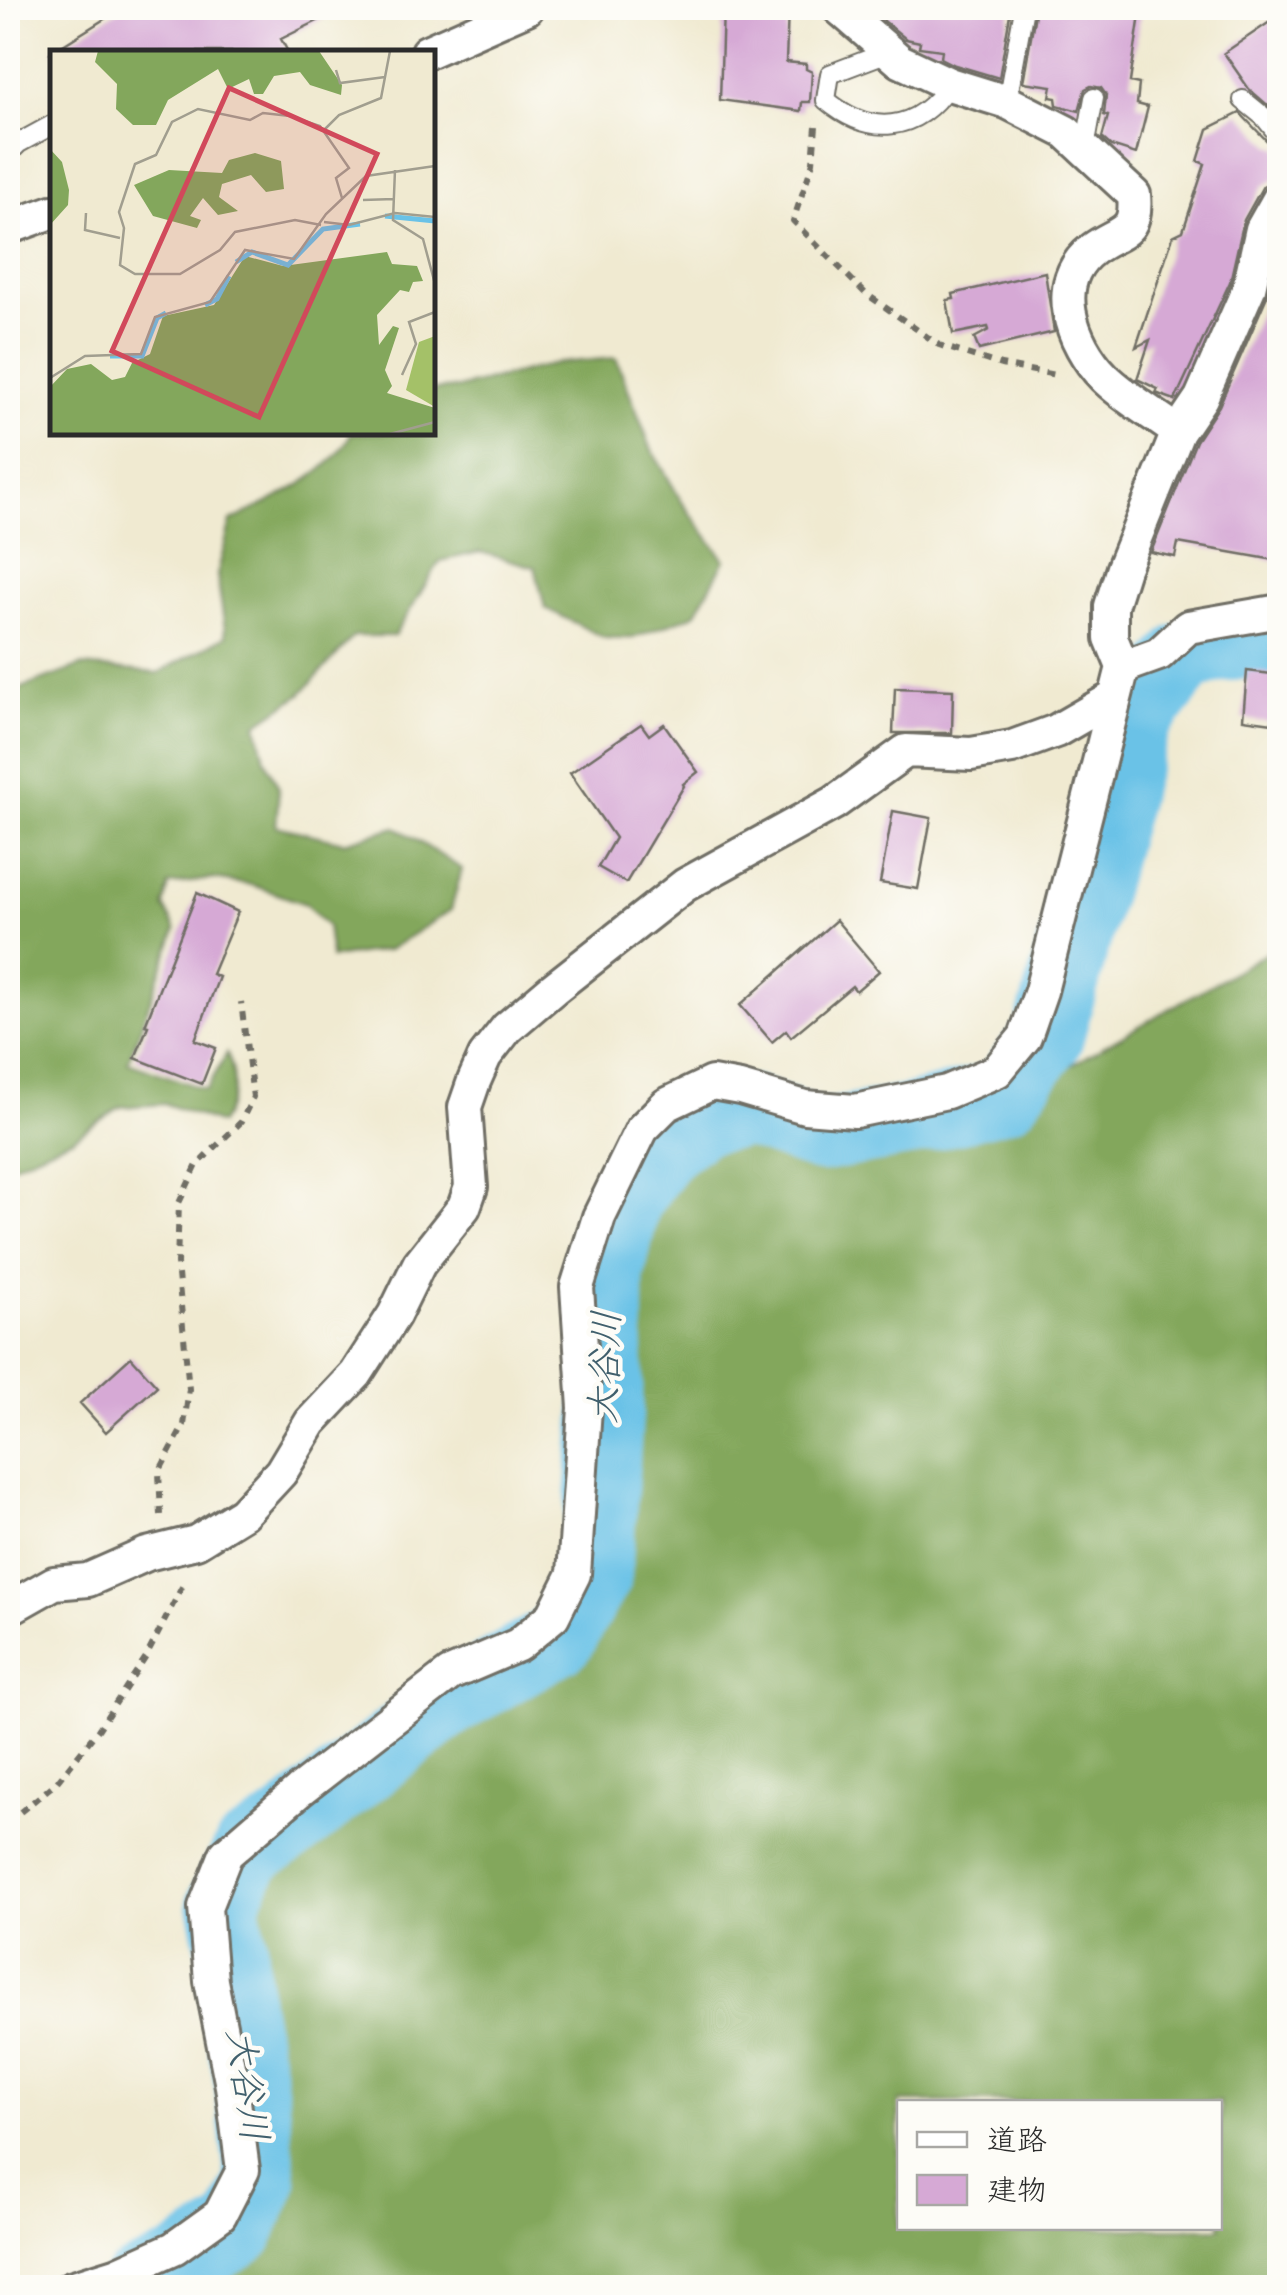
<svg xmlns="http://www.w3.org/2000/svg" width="1287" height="2295" font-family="Pangolin,'Klee One',sans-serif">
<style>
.forest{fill:#83a75c;stroke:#576944;stroke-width:2.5;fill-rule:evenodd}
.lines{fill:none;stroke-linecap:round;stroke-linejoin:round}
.river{stroke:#6ac2e7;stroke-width:72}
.building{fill:#d6a9d5}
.service-casing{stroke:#706e65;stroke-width:22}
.minor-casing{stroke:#706e65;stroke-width:38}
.path{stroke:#706e65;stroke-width:6;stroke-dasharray:8 8;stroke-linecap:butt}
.service{stroke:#fff;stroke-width:18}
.minor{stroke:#fff;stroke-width:32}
.labels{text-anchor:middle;stroke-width:9;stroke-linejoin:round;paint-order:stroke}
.water-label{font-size:38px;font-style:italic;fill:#41606d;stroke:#fdfcf7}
.inset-river{fill:none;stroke:#6ac2e7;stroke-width:5}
.inset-road{fill:none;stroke:#a19e8f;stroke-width:2.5}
.view{fill:#d1495b;fill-opacity:0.15;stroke:#d1495b;stroke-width:5}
.inset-edge{fill:none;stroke:#2b2b2b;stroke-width:5}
</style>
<rect width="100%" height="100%" fill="#fdfcf7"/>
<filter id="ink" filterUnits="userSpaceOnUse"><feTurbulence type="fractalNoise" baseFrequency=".01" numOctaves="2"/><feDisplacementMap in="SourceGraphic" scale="20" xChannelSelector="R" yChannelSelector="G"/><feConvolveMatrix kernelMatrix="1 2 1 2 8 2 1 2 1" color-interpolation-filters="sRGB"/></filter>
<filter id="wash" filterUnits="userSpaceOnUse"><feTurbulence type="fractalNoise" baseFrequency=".0048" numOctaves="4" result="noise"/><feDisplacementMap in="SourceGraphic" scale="40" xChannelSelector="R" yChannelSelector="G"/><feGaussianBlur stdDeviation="2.25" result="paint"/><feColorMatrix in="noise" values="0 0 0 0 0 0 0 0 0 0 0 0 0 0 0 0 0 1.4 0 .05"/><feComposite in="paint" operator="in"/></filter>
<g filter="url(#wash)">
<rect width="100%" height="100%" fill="#f0ead1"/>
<path class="forest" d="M 616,358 L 651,448 L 682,502 L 725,560 L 695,614 L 633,638 L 605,638 L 545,608 L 535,567 L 480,552 L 440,561 L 394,636 L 354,636 L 301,694 L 257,724 L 265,759 L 279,788 L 276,826 L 344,842 L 396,827 L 462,869 L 451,910 L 388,950 L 331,958 L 327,926 L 306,904 L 252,885 L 212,879 L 169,885 L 164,906 L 176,930 L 128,1062 L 206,1090 L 227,1053 C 239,1081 234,1098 220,1124 L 166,1104 L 120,1107 L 73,1138 L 8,1167 L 8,693 L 81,666 L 158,673 L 226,636 L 217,575 L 231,521 C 272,500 331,477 351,433 L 432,432 L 433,390 L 458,388 L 558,363 Z
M 1279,946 L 1279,2287 L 214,2287 L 284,2190 L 272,2080 L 242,1930 L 258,1874 L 305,1832 L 440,1729 L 540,1671 L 593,1622 L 625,1482 L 627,1314 L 640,1221 L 663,1172 L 710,1133 L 754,1136 L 828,1148 L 968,1124 ZM 899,2102 L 1220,2102 L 1220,2228 L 899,2228 Z"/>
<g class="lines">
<path class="river" d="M 134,2288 L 177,2268 L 239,2231 L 261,2182 L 250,2081 L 236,2006 L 231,1943 L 223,1903 L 248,1852 L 287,1828 L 446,1703 L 559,1638 L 596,1574 L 607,1414 L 608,1276 L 625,1200 L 660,1151 L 700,1119 L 750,1111 L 821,1136 L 911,1120 L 1005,1095 L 1048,1036 L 1136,720 L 1185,658 L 1213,647 L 1280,639"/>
</g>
<g id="blocks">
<path class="building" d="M 122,8 L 344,8 L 281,39 L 288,52 L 52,52 Z
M 723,8 L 788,8 L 786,62 L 806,64 L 806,69 L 812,72 L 810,102 L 802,102 L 801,111 L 720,100 Z
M 876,8 L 1011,8 L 999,78 L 955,65 L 941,58 L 942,50 L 919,47 L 920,42 L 906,39 L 884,21 Z
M 1036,8 L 1141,8 L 1130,82 L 1139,84 L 1137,104 L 1148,107 L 1136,154 L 1111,146 L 1102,138 L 1108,116 L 1104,115 L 1106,95 L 1101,88 L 1091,86 L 1085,89 L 1079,111 L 1057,105 L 1056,98 L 1050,97 L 1052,86 L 1023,82 Z
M 1280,15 L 1280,116 L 1249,89 L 1224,53 Z
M 1240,113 L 1271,145 L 1280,149 L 1280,177 L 1263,186 L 1244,220 L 1230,282 L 1175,400 L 1161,395 L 1156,393 L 1158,389 L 1137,379 L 1150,340 L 1136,347 L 1173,236 L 1183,231 L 1205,164 L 1198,161 L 1208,129 Z
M 1280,243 L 1280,561 L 1178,543 L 1175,557 L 1151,552 L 1196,441 L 1219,406 L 1267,296 Z
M 1045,272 L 1054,332 L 979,350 L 974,338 L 989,330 L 988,327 L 953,334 L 947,300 L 954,299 L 953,294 Z
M 1247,671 L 1280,675 L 1280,724 L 1243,719 Z
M 895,688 L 953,690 L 952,733 L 893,733 Z
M 641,724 L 649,735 L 664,724 L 698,772 L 683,784 L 684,786 L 626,883 L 598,867 L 615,838 L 570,773 Z
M 893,811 L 931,818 L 918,889 L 880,883 Z
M 197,893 L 238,912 L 212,974 L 219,977 L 195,1040 L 216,1048 L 202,1084 L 135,1058 L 148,1026 L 145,1025 Z
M 836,920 L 879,971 L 856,991 L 852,986 L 791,1037 L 786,1030 L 772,1042 L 740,1005 Z
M 131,1357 L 157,1386 L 106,1432 L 80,1403 Z"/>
</g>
</g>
<g filter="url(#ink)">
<use href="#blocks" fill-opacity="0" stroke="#706e65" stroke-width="2.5"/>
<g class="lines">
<defs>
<path id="service" d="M 888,52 L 830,74 L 826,100 C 870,137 917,133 949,84
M 1243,100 L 1264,117 L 1280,137
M 1007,102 L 1024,8
M 1085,148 L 1094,98
M 8,154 L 19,143 L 52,125"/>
<path id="minor" d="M 839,8 L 900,61 L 949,84 L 1007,102 L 1066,132 L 1134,195 C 1138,235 1119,230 1093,249 C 1049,282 1071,343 1104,377 C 1125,398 1154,414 1178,432
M 427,52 L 527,8
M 8,228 L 52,212
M 1123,667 L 1159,654 L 1188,627 L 1280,611
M 8,1609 L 54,1583 L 88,1580 L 147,1554 L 196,1542 L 243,1513 L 281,1472 L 311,1422 L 356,1374 L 394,1315 L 419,1264 L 464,1207 L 471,1187 L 465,1107 L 474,1081 L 485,1056 L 507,1028 L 553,989 L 685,885 L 834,803 L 906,751 L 971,754 L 1012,747 L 1056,731 L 1115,697
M 71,2288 L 116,2274 L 174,2248 L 220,2215 L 243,2170 L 232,2086 L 211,1981 L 205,1907 L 226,1854 L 299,1791 L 450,1674 L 518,1645 L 553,1616 L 574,1574 L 585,1408 L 577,1287 L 599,1217 L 642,1129 L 666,1105 L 712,1083 L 740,1088 L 805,1107 L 855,1111 L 947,1092 L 997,1071 L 1025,1037 L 1041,991 L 1123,667 L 1111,638 L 1111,606 L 1123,568 L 1178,432 L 1201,398 L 1249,288 L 1262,229 L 1280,197"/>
</defs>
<use href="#service" class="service-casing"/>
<use href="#minor" class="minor-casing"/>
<path class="path" d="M 816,126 L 813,162 L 793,221 L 865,293 L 939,345 L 1001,365 L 1056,375
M 161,1515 L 159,1472 L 184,1425 L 189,1389 L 177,1264 L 179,1203 L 197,1165 L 241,1122 L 253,1097 L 241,1002
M 8,1822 L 56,1783 L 98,1730 L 146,1657 L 185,1581"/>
<use href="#service" class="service"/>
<use href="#minor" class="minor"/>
</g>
</g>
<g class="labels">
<g class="water-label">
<text transform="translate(604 1367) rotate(-88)" y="13">大谷川</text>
<text transform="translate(248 2085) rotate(82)" y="13">大谷川</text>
</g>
</g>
<g transform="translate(50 50)">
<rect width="385" height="385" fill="#f0ead1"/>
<path d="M 385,286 L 385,357 L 356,340 L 369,292 Z" fill="#a4c168"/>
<path d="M 48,1 L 269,1 L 292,35 L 291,45 L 260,35 L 250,22 L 224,26 L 213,44 L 204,44 L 199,29 L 178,39 L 168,19 L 118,50 L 106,75 L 83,75 L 66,59 L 67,34 L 45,12 ZM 0,99 L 12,112 L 19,140 L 18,155 L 0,175 ZM 205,103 L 231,111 L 234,139 L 216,142 L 201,125 L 172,134 L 169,147 L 188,161 L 168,165 L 153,148 L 140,166 L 151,170 L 147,178 L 103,166 L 84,135 L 119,120 L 172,123 L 179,110 ZM 337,202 L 342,214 L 367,216 L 373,231 L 363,232 L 359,242 L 350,240 L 327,265 L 329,295 L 343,276 L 349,278 L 335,320 L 342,336 L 337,343 L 385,358 L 385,384 L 0,384 L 0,337 L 17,319 L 41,314 L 62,330 L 75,327 L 82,313 L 100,304 L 113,266 L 164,255 L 195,206 L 233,216 Z" fill="#83a75c"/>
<path class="inset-river" d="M 335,166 L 385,171M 186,212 L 202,202 L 238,215 L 273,179 L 310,174M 155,255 L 167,249 L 179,226M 60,306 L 92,306 L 107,268 L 116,263"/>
<path class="inset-road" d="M 286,20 L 290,33 L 335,27M 275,79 L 289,65 L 331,48 L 340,1M 345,120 L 343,170 L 373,189 L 385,234M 313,150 L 344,149M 36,163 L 35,180 L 70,188M 274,172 L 299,175 L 345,163 L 385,167M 271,175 L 245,170 L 185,182 L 170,200 L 130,224 L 85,224 L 70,215 L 74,178 L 69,162 L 85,114 L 106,105 L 122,72 L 148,59 L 200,70 L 213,63 L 240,66 L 270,76 L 299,118 L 286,128 L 292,148M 352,325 L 366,294 L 359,272 L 385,262M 0,328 L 35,306 L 91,304 L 105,267 L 160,252 L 195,200 L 244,209 L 276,164 L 316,126 L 385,116M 340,384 L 385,372"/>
<path class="view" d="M 179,38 L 327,104 L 209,367 L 62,301 Z"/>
<rect width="385" height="385" class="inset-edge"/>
</g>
<rect width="1287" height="2295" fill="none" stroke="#fdfcf7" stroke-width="40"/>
<rect x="897" y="2100" width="325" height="130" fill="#fdfcf7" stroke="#a9a8a5" stroke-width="2.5"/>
<rect x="917" y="2132" width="50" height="15" fill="#ffffff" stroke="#a9a8a5" stroke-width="2.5"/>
<text x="987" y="2150" font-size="30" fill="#2b2b2b">道路</text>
<rect x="917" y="2175" width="50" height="30" fill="#d6a9d5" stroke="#a9a8a5" stroke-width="2.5"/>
<text x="987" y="2200" font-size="30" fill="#2b2b2b">建物</text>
</svg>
